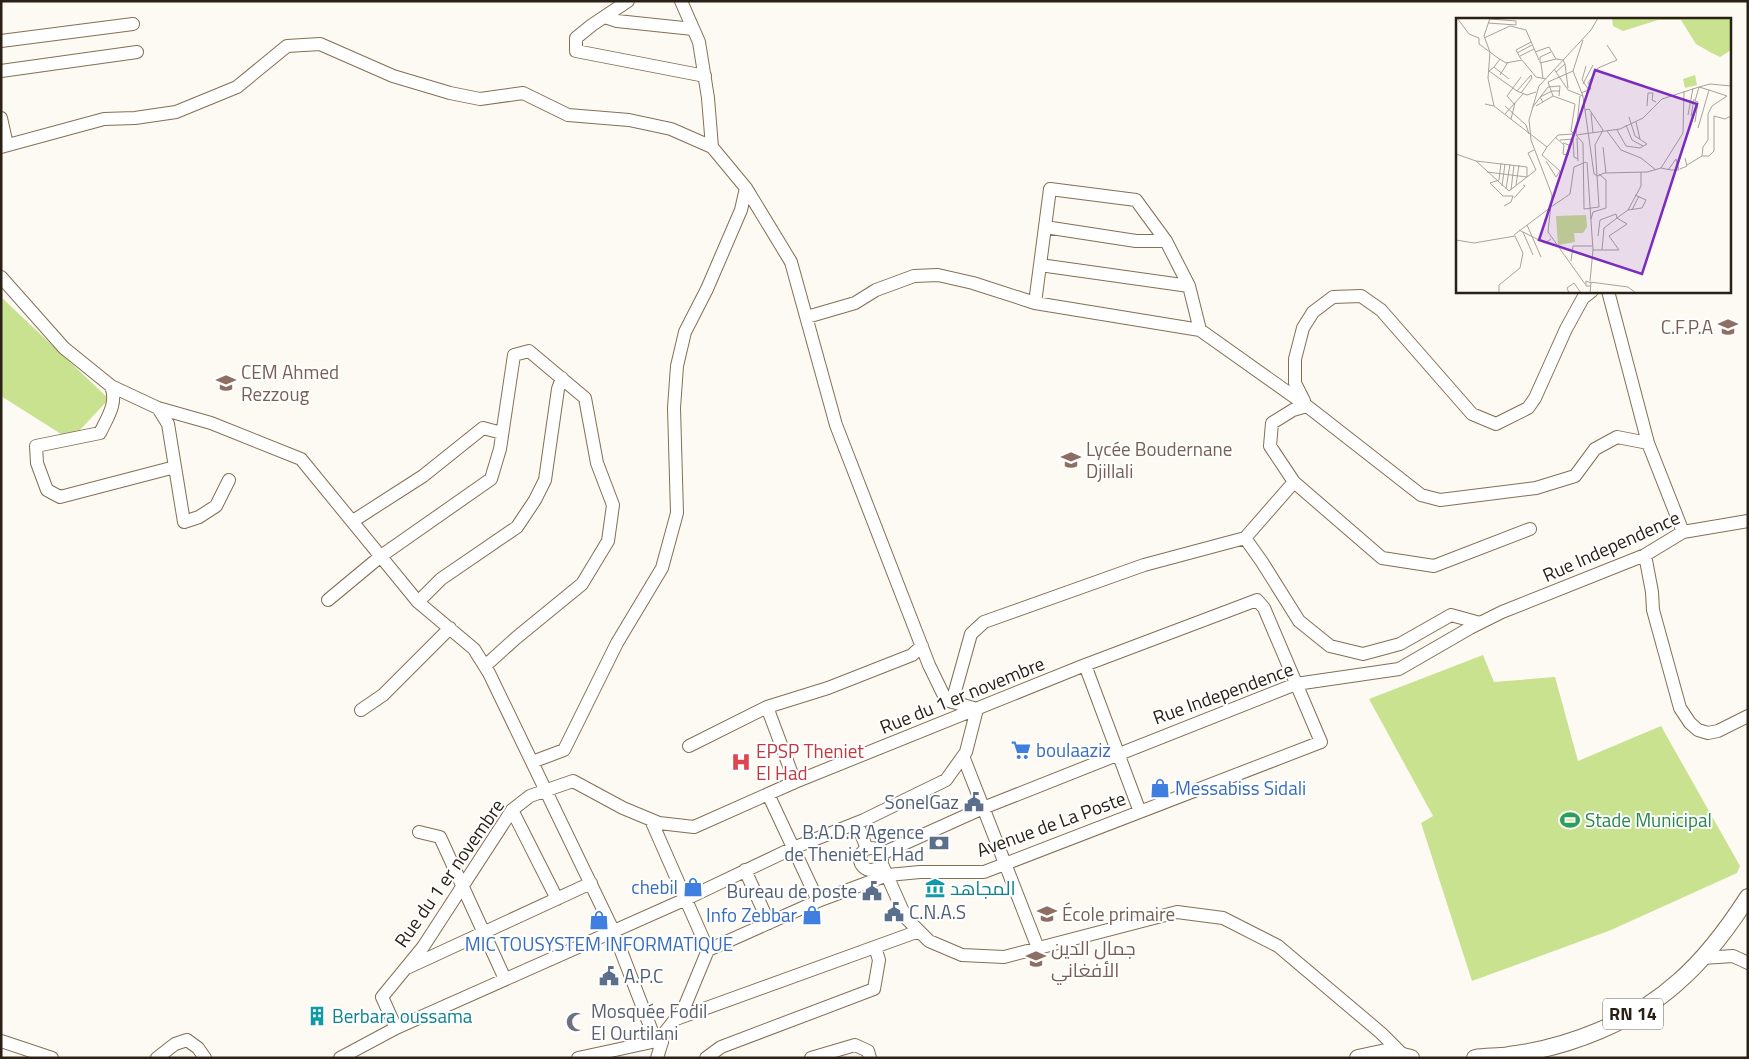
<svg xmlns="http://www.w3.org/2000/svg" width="1749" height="1059" font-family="'Titillium Web',Cairo,sans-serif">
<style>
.green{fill:#c8e290}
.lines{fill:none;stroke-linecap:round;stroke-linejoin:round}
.minor-casing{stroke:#827054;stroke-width:14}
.major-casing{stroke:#827054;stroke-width:18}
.minor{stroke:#fff;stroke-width:12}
.major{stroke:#fff;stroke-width:16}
.labels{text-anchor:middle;stroke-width:4;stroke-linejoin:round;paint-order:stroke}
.shield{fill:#fff;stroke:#69645c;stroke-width:1}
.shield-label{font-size:18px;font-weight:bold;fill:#292116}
.education-label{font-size:19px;fill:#785e54;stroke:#fff;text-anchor:start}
.street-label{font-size:19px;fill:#292116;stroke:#fff}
.shop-label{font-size:19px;fill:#366cbe;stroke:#fff;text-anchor:start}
.health-label{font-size:19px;fill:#be3a42;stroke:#fff;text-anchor:start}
.service-label{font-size:19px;fill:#4e5e75;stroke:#fff;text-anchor:end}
.leisure-label{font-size:19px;fill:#27864d;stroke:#fff;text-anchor:start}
.culture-label{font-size:19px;fill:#0d838f;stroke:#fff;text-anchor:start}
.worship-label{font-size:19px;fill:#5b616d;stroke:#fff;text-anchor:start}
.inset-road{fill:none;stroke:#a8a39b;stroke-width:1}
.view{fill:#7b2cbf;fill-opacity:0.15;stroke:#7b2cbf;stroke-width:2.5}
.inset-edge{fill:none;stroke:#292116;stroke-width:2.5}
</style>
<rect width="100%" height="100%" fill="#fdf9f3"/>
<path class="green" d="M 1,297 L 109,399 L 78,432 L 61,434 L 1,396 Z
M 1483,655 L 1494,682 L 1555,677 L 1578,761 L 1661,726 L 1740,866 L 1737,873 L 1611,930 L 1472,981 L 1421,823 L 1433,816 L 1369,699 Z"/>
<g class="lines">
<defs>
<path id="minor" d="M 628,1 L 592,25 L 576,38 L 576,51 L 705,76
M 605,17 L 617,21 L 693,29
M 1,41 L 133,24
M 1,71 L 137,52
M 1,118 L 7,145
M 1,147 L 104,119 L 135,118 L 176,112 L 237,87 L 287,46 L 320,44 L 393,76 L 450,93 L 480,99 L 523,93 L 568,115 L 629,120 L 671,129 L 712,147
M 1045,227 L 1136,241 L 1166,241
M 1040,265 L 1189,286
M 1,277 L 64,348 L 111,386 L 158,408 L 211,423 L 301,459 L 418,602 L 474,649 L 489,673 L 613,930 L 653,1034
M 1608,291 L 1648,443 L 1683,532
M 1035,303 L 1050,189 L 1136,200 L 1166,241 L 1189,286 L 1200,330
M 807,317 L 855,303 L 876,290 L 914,276 L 938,275 L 973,283 L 1035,303 L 1200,330 L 1307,406
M 111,386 C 118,403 107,418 100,433 L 36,446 L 37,463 L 47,490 L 60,497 L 175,467
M 1304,401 L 1295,383 L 1295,359 L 1303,328 L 1313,312 L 1333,297 L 1361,296 L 1381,310 L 1472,414 L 1496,424 L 1528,408 L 1535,398 L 1566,329 L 1583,298 L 1592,291
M 158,408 L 168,424 L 184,522 L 199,517 L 216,506 L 229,480
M 353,521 L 423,476 L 483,428 L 502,433
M 1530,529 L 1434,566 L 1382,558 L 1294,482 L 1270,446 L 1272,423 L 1293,410 L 1307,406 L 1421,495 L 1440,500 L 1536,488 L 1575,476 L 1595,449 L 1617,437 L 1648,443
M 1245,538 L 1294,482
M 1645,555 L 1652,592 L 1653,610 L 1680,708 L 1690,723 L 1698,730 L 1708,733 L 1718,731 L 1748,716
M 328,600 L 381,556 L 491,479 L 500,449 L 514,355 L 529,351 L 585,398 L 597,463 L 613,505 L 608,541 L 582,584 L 516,638 L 485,666
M 418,602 L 441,579 L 517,527 L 535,500 L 545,480 L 558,389 L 562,378
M 1085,665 L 1140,812
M 952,702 L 971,634 L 984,622 L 1144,565 L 1245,538 L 1262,562 L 1299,621 L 1330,646 L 1363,654 L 1400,644 L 1451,615 L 1480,623
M 767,707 L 795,782
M 361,710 L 383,695 L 450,628
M 689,746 L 767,707 L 828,688 L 912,655 L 922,646
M 963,756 L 1038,948
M 532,762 L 564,750 L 617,643 L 662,568 L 677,513 L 674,408 L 677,366 L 685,332 L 707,289 L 741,210 L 746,188
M 768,794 L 818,901
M 512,810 L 557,899
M 651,820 L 708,950
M 857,823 L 867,849
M 419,832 L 440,837 L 505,979
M860 859a11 11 0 1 1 22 0a11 11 0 1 1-22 0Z
M 881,854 L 983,808 L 1296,684 L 1399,669 L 1470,628 L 1502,612 L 1645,555 L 1683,532 L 1748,521
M 881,862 L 906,918 L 929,941 L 962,955 L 1004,957 L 1177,912 L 1223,918 L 1278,946 L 1381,1033 L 1405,1057
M 745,870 L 769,923
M 1703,958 L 1733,956 L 1748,963
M 409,967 L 591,883
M 676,1019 L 919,931
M 396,1028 L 382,997 L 423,947 L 512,810 L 530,796 L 573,781 L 623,808 L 659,823 L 694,827 L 795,782 L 1085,665 L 1257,600 L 1264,608 L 1321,742 L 984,872 L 920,872 L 888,875 L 818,901 L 708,950 L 684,1008 L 662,1036
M 1,1041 L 52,1058
M 157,1058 L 175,1044 L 187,1040 L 198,1048 L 205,1058
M 340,1058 L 396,1028 L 686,899 L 793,848 L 864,820 L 946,780 L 966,752 L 977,709 L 946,700 L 929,665 L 836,425 L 791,262 L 746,188 L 712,147 L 708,98 L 699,42 L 681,1
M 578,1058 L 652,1042
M 657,1058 L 662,1042
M 706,1058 L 721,1047 L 874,989 L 879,960 L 875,947
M 811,1058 L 855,1045 L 868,1051 L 870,1058"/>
<path id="major" d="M 1358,1058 L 1386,1052 L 1411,1058
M 1475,1058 C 1486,1056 1498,1057 1509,1055 C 1567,1048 1634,1022 1678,982 C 1706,958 1728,928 1748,897"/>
</defs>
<use href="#minor" class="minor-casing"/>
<use href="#major" class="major-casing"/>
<use href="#minor" class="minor"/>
<use href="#major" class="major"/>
</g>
<defs>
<symbol id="university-bare" viewBox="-9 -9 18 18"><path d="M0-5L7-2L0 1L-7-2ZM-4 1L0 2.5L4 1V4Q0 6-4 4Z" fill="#8d6e63" stroke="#fff" stroke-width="2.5" paint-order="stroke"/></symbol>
<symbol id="school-bare" viewBox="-9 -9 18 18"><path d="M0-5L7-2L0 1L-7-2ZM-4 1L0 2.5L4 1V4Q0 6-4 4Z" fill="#8d6e63" stroke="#fff" stroke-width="2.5" paint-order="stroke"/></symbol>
<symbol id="supermarket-bare" viewBox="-9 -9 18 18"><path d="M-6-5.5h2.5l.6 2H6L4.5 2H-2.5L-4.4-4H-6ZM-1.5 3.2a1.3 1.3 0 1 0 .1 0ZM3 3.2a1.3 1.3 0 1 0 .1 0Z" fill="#3f7fe0" stroke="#fff" stroke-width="2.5" paint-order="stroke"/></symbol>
<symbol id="hospital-bare" viewBox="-9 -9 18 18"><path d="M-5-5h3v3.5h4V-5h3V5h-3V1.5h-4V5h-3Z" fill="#e0444e" stroke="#fff" stroke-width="2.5" paint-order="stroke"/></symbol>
<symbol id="shop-bare" viewBox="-9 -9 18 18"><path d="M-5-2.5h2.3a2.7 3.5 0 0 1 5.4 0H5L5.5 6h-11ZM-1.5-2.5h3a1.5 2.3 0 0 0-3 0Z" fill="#3f7fe0" stroke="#fff" stroke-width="2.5" paint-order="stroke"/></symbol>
<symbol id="civic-bare" viewBox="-9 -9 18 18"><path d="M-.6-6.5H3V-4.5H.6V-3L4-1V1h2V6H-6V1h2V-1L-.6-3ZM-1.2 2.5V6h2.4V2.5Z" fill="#5c6f8a" stroke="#fff" stroke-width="2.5" paint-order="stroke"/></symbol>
<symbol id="stadium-bare" viewBox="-9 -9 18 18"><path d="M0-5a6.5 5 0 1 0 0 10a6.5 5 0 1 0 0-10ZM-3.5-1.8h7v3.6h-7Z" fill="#2e9e5b" stroke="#fff" stroke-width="2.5" paint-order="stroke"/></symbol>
<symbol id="bank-bare" viewBox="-9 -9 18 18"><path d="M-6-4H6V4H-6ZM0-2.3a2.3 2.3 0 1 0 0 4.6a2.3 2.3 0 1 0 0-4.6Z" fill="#5c6f8a" stroke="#fff" stroke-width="2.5" paint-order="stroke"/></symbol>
<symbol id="museum-bare" viewBox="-9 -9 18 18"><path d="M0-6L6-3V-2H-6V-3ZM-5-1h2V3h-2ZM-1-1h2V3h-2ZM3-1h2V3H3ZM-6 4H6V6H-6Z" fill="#0f9aa8" stroke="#fff" stroke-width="2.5" paint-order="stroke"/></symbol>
<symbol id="building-bare" viewBox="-9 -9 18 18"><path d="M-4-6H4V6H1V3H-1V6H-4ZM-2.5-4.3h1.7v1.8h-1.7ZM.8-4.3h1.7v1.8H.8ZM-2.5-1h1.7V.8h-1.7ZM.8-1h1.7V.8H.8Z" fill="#0f9aa8" stroke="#fff" stroke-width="2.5" paint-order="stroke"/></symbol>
<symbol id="mosque-bare" viewBox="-9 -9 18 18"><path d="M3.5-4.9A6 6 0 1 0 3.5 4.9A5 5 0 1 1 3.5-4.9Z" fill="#6b7280" stroke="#fff" stroke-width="2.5" paint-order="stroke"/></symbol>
</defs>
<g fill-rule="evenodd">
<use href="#university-bare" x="1714" y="313" width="28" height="28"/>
<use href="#school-bare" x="212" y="369" width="28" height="28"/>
<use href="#school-bare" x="1057" y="446" width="28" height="28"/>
<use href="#supermarket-bare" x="1007" y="736" width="28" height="28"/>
<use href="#hospital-bare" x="727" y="748" width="28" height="28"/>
<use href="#shop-bare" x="1146" y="774" width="28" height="28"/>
<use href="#civic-bare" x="960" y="788" width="28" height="28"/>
<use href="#stadium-bare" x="1556" y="806" width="28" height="28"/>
<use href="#bank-bare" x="925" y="829" width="28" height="28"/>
<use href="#shop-bare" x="679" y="873" width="28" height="28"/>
<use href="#museum-bare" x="921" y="874" width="28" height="28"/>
<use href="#civic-bare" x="858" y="877" width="28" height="28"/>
<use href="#civic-bare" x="880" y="898" width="28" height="28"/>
<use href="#school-bare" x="1033" y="900" width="28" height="28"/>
<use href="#shop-bare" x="798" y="901" width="28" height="28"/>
<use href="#shop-bare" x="585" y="906" width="28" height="28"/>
<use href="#school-bare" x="1022" y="945" width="28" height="28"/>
<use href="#civic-bare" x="595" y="962" width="28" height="28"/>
<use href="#building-bare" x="303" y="1002" width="28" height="28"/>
<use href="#mosque-bare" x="562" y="1008" width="28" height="28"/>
</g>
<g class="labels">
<rect class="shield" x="1603" y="998.5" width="60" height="31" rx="4"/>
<g class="shield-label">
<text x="1633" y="1020">RN 14</text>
</g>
<g class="education-label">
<text x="1713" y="334" text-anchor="end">C.F.P.A</text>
<text x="241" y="379">CEM Ahmed<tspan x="241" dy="22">Rezzoug</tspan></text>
<text x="1086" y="456">Lycée Boudernane<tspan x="1086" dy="22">Djillali</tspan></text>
<text x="1062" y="921">École primaire</text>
<text x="1051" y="955">جمال الدين<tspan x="1051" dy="22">الأفغاني</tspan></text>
</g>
<g class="street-label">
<text transform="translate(1611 546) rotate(-24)" y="7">Rue Independence</text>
<text transform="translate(1223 693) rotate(-20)" y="7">Rue Independence</text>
<text transform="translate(962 695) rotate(-22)" y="7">Rue du 1 er novembre</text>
<text transform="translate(1051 824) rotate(-20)" y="7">Avenue de La Poste</text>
<text transform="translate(449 873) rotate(-55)" y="7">Rue du 1 er novembre</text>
</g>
<g class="shop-label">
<text x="1036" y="757">boulaaziz</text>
<text x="1175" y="795">Messabiss Sidali</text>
<text x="678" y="894" text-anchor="end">chebil</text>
<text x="797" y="922" text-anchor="end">Info Zebbar</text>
<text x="599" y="951" text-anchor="middle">MIC TOUSYSTEM INFORMATIQUE</text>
</g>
<g class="health-label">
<text x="756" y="758">EPSP Theniet<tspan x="756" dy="22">El Had</tspan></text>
</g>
<g class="service-label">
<text x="959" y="809">SonelGaz</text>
<text x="924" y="839">B.A.D.R Agence<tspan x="924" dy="22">de Theniet El Had</tspan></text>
<text x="857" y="898">Bureau de poste</text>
<text x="909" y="919" text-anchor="start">C.N.A.S</text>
<text x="624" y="983" text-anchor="start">A.P.C</text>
</g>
<g class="leisure-label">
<text x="1585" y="827">Stade Municipal</text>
</g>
<g class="culture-label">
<text x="950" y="895">المجاهد</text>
<text x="332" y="1023">Berbara oussama</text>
</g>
<g class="worship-label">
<text x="591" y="1018">Mosquée Fodil<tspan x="591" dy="22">El Ourtilani</tspan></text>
</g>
</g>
<g transform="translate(1456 18)">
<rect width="275" height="275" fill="#fdf9f3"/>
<path d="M 156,0 L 275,0 L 275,32 L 264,39 L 254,34 L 240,26 L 225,2 L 202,2 L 167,13 L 157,8 ZM 239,57 L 241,67 L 229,70 L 227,61 ZM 130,197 L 131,209 L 127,215 L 118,215 L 119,224 L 102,227 L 100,198 Z" fill="#c8e290"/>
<path class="inset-road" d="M 1,0 L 13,16 L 23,20 L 23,26 L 42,40 L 50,45 L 66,42 L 80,59 L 90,61M 34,0 L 28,18 L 34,34 L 32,60 L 38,88M 32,5 L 60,7 L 60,3 L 34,1M 28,20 L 54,8 L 70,12 L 83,42M 79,34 L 93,29 L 100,41 L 107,42 L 109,46M 95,34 L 84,39 L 84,45 L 100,41M 61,35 L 76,27M 64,38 L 78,31M 44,41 L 38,49 L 53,61M 65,41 L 60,32 L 75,24M 85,45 L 87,61M 130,48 L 126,62 L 133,72M 38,49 L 33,53 L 61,73 L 71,77 L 80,74M 98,51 L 112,72 L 127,78 L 138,156 L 142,158 L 148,155 L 191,154 L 205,150 L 215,152 L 223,152 L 220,141 L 212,152M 117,53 L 127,22M 100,54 L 109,46 L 112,70M 44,57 L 52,44M 127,66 L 137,47M 243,69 L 254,66 L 275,68M 61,73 L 75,57 L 76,60 L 65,75M 125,75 L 135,71 L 132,65 L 142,50 L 161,42 L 151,27M 87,84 L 84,79 L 96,73 L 104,73M 29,86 L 38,88 L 91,129 L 102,117 L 117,116M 58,86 L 51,78 L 65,59M 49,88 L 70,107 L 73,116M 80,88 L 97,78M 191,88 L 192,75 L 197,75 L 196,82 L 200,84M 76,90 L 92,69 L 104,68 L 103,78M 135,95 L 137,115M 49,96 L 67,76M 232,97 L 237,70M 235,98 L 238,81M 258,98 L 269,101 L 275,98M 55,101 L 59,85M 180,104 L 184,121M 239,104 L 242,84 L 239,83 L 243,69M 170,107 L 176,122 L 187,128M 161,112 L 170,128 L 184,130 L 191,126 L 179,118 L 173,99M 151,113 L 165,132 L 185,140 L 200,152M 120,116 L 124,78M 119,117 L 115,113 L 119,86 L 97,78 L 92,64 L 117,53 L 127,78M 120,117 L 127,125 L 128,191 L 143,189 L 139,127 L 147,112 L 133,91 L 129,92M 120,117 L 164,111 L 187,100 L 206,81 L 243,69 L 253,72 L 242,110M 99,119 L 108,127 L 107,136 L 112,137 L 113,127 L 107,125M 121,120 L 122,143M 104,122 L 117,121 L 118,139 L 122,141M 147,129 L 150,155M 0,136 L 20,143 L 53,173 L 80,152 L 72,135 L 78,132M 246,138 L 253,138 L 258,133 L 258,98M 20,143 L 71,149 L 71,159 L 31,154M 90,143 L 100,159 L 104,153 L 86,137 L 91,129M 131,144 L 137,232 L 134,263M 45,145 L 43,162 L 34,165 L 47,178 L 57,178 L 55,184 L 48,188M 231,147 L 246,138 L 247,129 L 252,122 L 252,96 L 256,88 L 271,78 L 253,72M 205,150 L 227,115 L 228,73M 224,151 L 231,148 L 229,140M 60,167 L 63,147M 46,168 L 49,146M 50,171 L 54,146M 55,172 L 58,147M 58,180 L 69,168 L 67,167M 95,189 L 114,176 L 118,149 L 130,144M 172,192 L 186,190 L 190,182 L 179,177M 176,192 L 183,178M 161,200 L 172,192 L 185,168 L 185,154M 135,201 L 137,194 L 150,190 L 150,162 L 143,156M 71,207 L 85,239M 63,212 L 89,225 L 95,221M 67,214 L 77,237M 58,217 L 95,189M 142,218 L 144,202 L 160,196 L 161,200 L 148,210 L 146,232M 0,222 L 18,225 L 59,218M 137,232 L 163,232 L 153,218 L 171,206 L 161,200M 115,243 L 117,228 L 136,228M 134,264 L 172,269 L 180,275M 129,266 L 92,214 L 96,177 L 75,122 L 73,102 L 83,68 L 135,12 L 142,0M 134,268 L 130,268 L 130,263 L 135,265 L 134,275M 43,275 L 43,267 L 64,250 L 67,235 L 59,218M 113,275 L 111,270 L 118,265 L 125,275"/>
<path class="view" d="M 139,52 L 241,86 L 186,256 L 83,222 Z"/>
<rect width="275" height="275" class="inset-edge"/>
</g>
<rect width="1749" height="1059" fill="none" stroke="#292116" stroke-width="5"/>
</svg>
